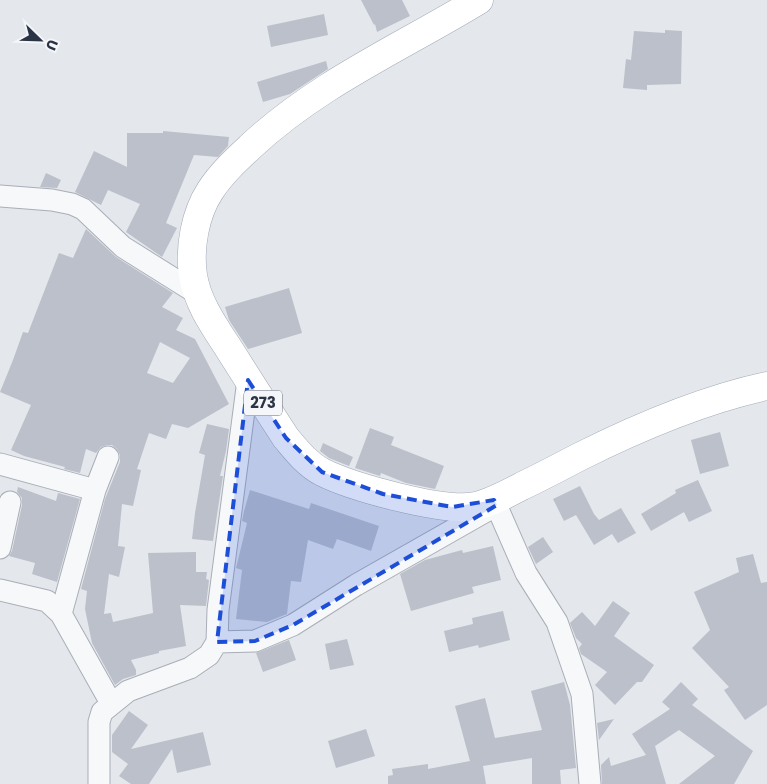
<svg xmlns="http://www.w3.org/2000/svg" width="767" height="784" font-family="Poppins,sans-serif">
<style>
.building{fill:#bbc0ca;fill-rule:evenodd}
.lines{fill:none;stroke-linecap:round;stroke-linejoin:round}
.minor-casing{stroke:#a9aeb7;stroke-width:23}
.major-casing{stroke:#a3abb8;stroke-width:29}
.minor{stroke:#f7f8fa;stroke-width:21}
.major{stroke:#fff;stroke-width:28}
.marked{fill:#1d4ed8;fill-opacity:0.2;stroke:#1d4ed8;stroke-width:4;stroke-dasharray:10 6;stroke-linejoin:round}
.labels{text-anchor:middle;stroke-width:4;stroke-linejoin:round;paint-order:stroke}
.shield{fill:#f4f6f9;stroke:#676e7b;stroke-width:1}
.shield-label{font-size:15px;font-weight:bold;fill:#2b3445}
</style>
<rect width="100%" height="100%" fill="#e4e7ec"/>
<path class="building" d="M 361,0 L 402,0 L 410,16 L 377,32 L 375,24 L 374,25 Z
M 324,14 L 328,35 L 271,47 L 267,26 Z
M 665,30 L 682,31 L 681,84 L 647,85 L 647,90 L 623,88 L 626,59 L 631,60 L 634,31 L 665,33 Z
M 326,61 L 328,69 L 290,94 L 263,102 L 257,82 Z
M 163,131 L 229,137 L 228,146 L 218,157 L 194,155 L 166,223 L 177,228 L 162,257 L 126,232 L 140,204 L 108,190 L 101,205 L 75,192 L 94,151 L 127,167 L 127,133 L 163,133 Z
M 46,173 L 61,180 L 57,188 L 40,187 Z
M 86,229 L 116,257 L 173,293 L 162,307 L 183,318 L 176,330 L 195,339 L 229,404 L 188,428 L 172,424 L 166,439 L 149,433 L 137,469 L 141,470 L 133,506 L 122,504 L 118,546 L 125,547 L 119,577 L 109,574 L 104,614 L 111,613 L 113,622 L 153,613 L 148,553 L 196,552 L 196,572 L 207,572 L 206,579 L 209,580 L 206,606 L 180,605 L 186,646 L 159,651 L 159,653 L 131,660 L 136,670 L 136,675 L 123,679 L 115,685 L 92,643 L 85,609 L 87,591 L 81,589 L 105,499 L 120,462 L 120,455 L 117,449 L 112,445 L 107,445 L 101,447 L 96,453 L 86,449 L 80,473 L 64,469 L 65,467 L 24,456 L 11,450 L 31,405 L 0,392 L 13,360 L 23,332 L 28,333 L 59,253 L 73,258 ZM 160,342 L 190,358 L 173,383 L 147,373 Z
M 289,288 L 302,333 L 248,349 L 229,320 L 225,307 Z
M 207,424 L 229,429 L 226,451 L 220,476 L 223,476 L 213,541 L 192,539 L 195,513 L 205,455 L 199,453 Z
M 370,428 L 394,437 L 391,445 L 444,466 L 435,489 L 406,483 L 381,473 L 380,476 L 355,468 Z
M 720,432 L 729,466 L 700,474 L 691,440 Z
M 323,443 L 353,457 L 349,466 L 329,458 L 320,451 Z
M 698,480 L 712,511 L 689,522 L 684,512 L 651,531 L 641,514 L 676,493 L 675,490 Z
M 580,486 L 594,514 L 599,520 L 621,508 L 636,533 L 618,543 L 612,534 L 594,545 L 576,515 L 564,521 L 553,499 Z
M 18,487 L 56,501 L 58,493 L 80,499 L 57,582 L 32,574 L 35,563 L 9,556 L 12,551 L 22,505 L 22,498 L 17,492 Z
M 250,490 L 309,509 L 311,503 L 379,526 L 371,551 L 337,539 L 333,549 L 308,540 L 301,582 L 291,581 L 287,614 L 267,622 L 236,619 L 242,570 L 236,568 L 247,523 L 242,521 L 244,511 Z
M 543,537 L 553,552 L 536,564 L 528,547 Z
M 493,546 L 501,580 L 472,587 L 474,593 L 411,611 L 400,574 L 425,560 L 462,550 L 463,553 Z
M 753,554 L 761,583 L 767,582 L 767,705 L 745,720 L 724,690 L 729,687 L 692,648 L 710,630 L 694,592 L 739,572 L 736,558 Z
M 613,601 L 630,613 L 614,636 L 654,665 L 642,682 L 637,682 L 615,705 L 595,685 L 607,672 L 581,654 L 579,648 L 582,644 L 576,638 L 570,623 L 582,612 L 595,626 Z
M 503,611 L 510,640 L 479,648 L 478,645 L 449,652 L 444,631 L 473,624 L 472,618 Z
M 347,639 L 354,665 L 330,670 L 325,644 Z
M 289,640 L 296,660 L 263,672 L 256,653 Z
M 564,682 L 570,705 L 576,768 L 560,770 L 561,784 L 532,784 L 532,758 L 483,766 L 486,784 L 388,784 L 388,776 L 393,775 L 392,769 L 428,764 L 428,769 L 470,761 L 455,706 L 485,698 L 495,738 L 542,730 L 531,691 Z
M 681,682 L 698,699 L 692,705 L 753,751 L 734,784 L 679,784 L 715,756 L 679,730 L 655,746 L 666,784 L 602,784 L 601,765 L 609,757 L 611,766 L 646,755 L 632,734 L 670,709 L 662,702 Z
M 129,711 L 148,725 L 131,749 L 203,732 L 211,765 L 177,773 L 172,749 L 149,784 L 131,784 L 119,776 L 128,764 L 112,752 L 112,735 Z
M 614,719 L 599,740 L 597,723 Z
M 366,729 L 375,756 L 336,768 L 328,741 Z"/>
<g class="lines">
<defs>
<path id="minor" d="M 0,196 L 52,200 L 72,204 L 83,209 L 123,247 L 198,294
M 0,464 L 95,490
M 494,500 L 526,573 L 557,622 L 582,694 L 590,784
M 0,548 L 10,502
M 0,590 L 47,601 L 61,614 L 111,703
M 61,614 L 95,490 L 108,457
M 217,642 L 255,641 L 293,625 L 356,585 L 495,506
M 99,784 L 99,722 L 102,712 L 128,691 L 190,668 L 209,655 L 217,642 L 218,610 L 248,380"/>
<path id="major" d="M 479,0 C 402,47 317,84 250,147 C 235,161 221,174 210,191 C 195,214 189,248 193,275 C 197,302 214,326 229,349 C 248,379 267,409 286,438 C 297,451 307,464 322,472 C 352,487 445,513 476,506 C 492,502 507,494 522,486 C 541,477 560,467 579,457 C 639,427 702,400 767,386"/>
</defs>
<use href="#minor" class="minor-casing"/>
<use href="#major" class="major-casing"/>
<use href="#minor" class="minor"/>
<use href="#major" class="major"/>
</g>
<path class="marked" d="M 248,380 L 286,438 L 322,472 L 383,494 L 452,507 L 494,500 L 497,505 L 293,625 L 255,641 L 217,642 Z"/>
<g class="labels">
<rect class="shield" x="244" y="390.5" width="38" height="25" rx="4"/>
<g class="shield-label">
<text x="263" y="408">273</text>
</g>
</g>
<g transform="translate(40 40) rotate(113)" stroke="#f4f6f9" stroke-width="4" paint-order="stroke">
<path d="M0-4L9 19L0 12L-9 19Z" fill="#2b3445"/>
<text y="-8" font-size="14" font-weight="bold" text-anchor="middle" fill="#2b3445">U</text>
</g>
</svg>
